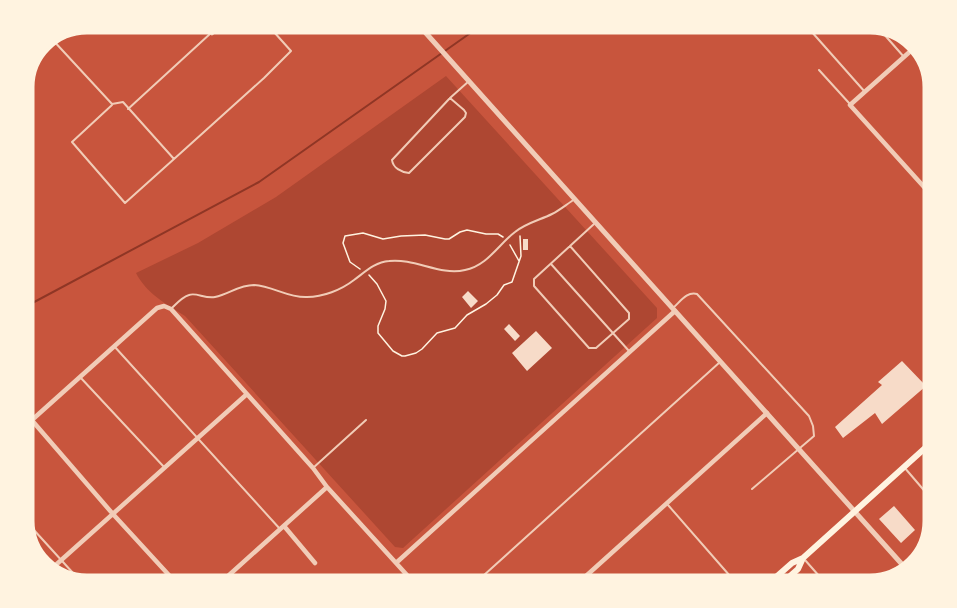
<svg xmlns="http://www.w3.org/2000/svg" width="957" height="608" font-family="'Fira Sans Condensed',sans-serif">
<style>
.green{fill:#ae4732}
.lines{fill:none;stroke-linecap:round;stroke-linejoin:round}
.stream{stroke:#8f3625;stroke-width:2}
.building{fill:#f7dbc8}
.path{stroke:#fff3e0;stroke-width:1.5}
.service{stroke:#f1ccb7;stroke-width:2}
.minor{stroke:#f1ccb7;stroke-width:4.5}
.tertiary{stroke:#f1ccb7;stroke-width:5}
.secondary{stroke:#fff3e0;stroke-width:6}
.rim{fill:none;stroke:#fff3e0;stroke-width:3}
</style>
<rect width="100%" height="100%" fill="#c8553d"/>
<path class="green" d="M 446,76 L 657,308 L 657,318 L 403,548 L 395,547 L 185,316 C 166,304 146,293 136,273 L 198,243 L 276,197 Z"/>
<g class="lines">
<path class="stream" d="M 23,308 L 259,182 L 486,22"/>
</g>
<path class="building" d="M 523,239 L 528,239 L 528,250 L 523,250 Z
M 468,291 L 478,301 L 471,308 L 462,297 Z
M 509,324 L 520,336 L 515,341 L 504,329 Z
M 536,331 L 552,348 L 527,371 L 512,353 Z
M 902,361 L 926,386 L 882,424 L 875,413 L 843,438 L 835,427 L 882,385 L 878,382 Z
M 894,506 L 915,530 L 901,543 L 879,519 Z"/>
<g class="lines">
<path class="path" d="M 510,245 L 519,261
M 360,269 L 350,262 L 343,243 L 345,236 L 363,233 L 383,239 L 401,236 L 425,235 L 445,239 L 449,239 L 460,232 L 467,230 L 486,234 L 498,234 L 503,237
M 369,275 L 377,284 L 386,301 L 385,309 L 378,326 L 378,333 L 393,351 L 402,356 L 405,356 L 416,353 L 422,349 L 437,333 L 455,328 L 467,315 L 486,304 L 497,295 L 504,285 L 512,282 L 521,256 L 520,236"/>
<path class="service" d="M 803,22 L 865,92
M 875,24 L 904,57
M 901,32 L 913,45
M 51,38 L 112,104 L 123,102 L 174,159 L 264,78 L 291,51 L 265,22
M 819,70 L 849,103
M 450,98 L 464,110 L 466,113 L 465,117 L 409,173 C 401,172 393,168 392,160 L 450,98 L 469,81
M 112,105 L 72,142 L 125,203 L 174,159
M 128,109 L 223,22
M 570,246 L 629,313 L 629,319 L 596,348 L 589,348 L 534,286 L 534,279 L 594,224
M 551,264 L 629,351
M 673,308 C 680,302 687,291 697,294 L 809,416 L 813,426 L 814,436 L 752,489
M 171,309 C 176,304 182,297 189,295 C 196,292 205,299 215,297 C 229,294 239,285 254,285 C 273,286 288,298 307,297 C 323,297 341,290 354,280 C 365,272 375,262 389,261 C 415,258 440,276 465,270 C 487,266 499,244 515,232 C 526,223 540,220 552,214 C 560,210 567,204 575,199
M 114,346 L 280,529
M 80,377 L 164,467
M 904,467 L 934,502
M 313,468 L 366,420
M 668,505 L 737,584
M 23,518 L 83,584
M 805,560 L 827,585
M 900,578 L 924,556
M 473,585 L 720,362"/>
<path class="minor" d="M 202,22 L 212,33
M 914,48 L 850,105 L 934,198
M 23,410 L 112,513 L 178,585
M 23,428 L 157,308 L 164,306 L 171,309 L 313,468 L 327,487 L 416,585
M 284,526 L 315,563
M 396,563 L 675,311
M 49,571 L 247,394
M 218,585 L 327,487
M 576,585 L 767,413"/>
<path class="tertiary" d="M 416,22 L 908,571"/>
<path class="secondary" d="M 767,585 L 792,563 L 803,558 L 934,440
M 780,585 L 798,569 L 803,558"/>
</g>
<path d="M0 0H957V608H0ZM87 33H870A54 54 0 0 1 924 87V521A54 54 0 0 1 870 575H87A54 54 0 0 1 33 521V87A54 54 0 0 1 87 33Z" fill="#fff3e0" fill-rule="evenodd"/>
<path class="rim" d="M87 33H870A54 54 0 0 1 924 87V521A54 54 0 0 1 870 575H87A54 54 0 0 1 33 521V87A54 54 0 0 1 87 33Z"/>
</svg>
